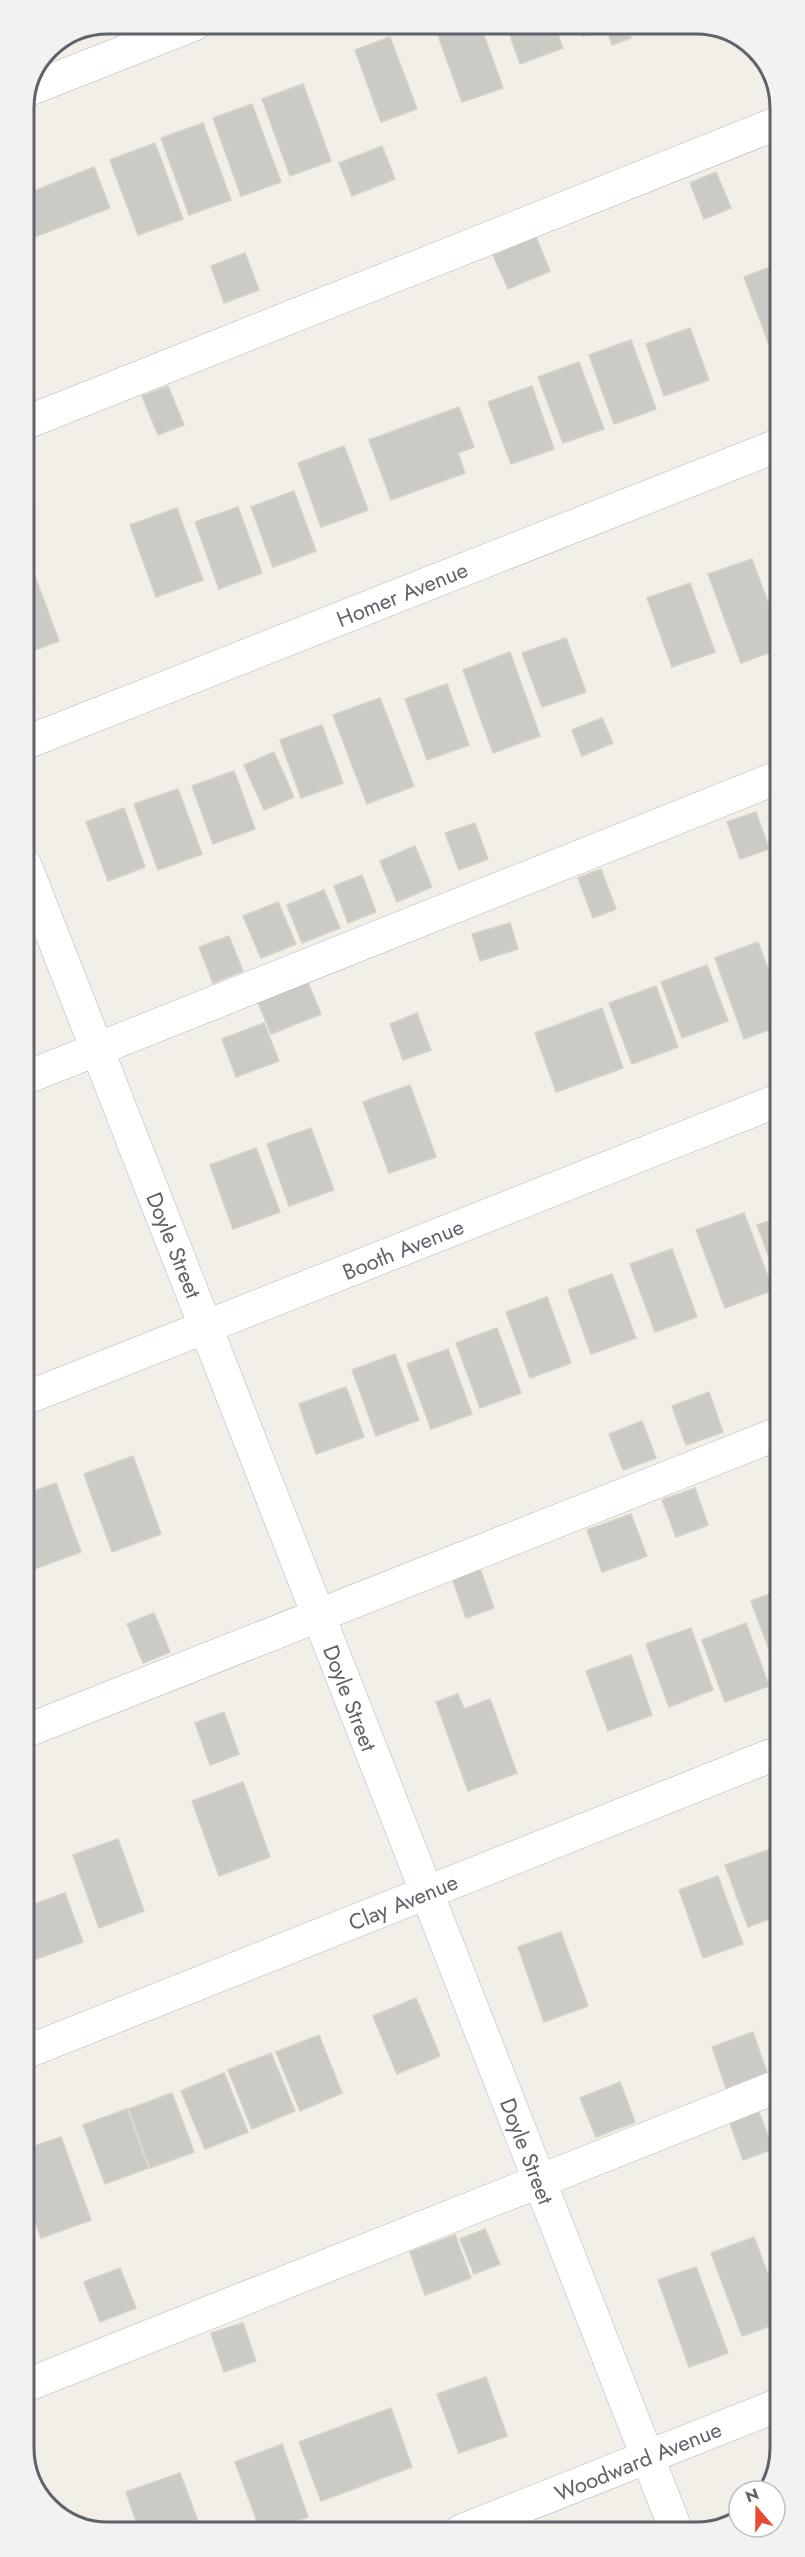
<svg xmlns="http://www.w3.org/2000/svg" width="805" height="2557" font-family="Jost,sans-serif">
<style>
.building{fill:#cccac5;stroke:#d6d1c6;stroke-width:1.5}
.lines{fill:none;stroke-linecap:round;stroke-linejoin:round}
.minor-casing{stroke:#b5b7bc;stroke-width:34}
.minor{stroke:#fff;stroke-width:33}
.labels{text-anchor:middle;stroke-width:5;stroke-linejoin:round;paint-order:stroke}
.street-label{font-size:22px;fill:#5f6268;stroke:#fff}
.rim{fill:none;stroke:#5f6268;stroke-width:3}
</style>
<rect width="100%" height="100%" fill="#f1efe8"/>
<path class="building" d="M 452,24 L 480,24 L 503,88 L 462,102 L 436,30 Z
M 506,24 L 554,24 L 563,48 L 520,64 Z
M 578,24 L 626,24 L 631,38 L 612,45 L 606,28 L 583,36 Z
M 390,37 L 417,109 L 381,122 L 355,50 Z
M 303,84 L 331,161 L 290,176 L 262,99 Z
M 252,104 L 281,182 L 241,196 L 213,118 Z
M 203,123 L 231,200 L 189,215 L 161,138 Z
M 155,143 L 183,219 L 138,235 L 110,160 Z
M 382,146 L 395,179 L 352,196 L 339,163 Z
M 94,167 L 110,208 L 24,241 L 24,195 Z
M 716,172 L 731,208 L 704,219 L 690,183 Z
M 536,237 L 550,271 L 508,289 L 493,255 Z
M 245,253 L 259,290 L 224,303 L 211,266 Z
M 778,264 L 779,360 L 775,361 L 744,277 Z
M 690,328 L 709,380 L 664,396 L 646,344 Z
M 631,340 L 656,409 L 614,424 L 589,355 Z
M 579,362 L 604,429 L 563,443 L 538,377 Z
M 168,386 L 184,425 L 158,435 L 142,396 Z
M 532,386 L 554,449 L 511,464 L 488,402 Z
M 459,407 L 474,447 L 458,453 L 465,473 L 391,500 L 369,440 Z
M 344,446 L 368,510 L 321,527 L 298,463 Z
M 294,491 L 316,551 L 273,567 L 251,507 Z
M 238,507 L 262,573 L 219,589 L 195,522 Z
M 177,508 L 203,580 L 156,597 L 130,525 Z
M 25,549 L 59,641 L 25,654 Z
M 779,556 L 779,573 L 773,558 Z
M 752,559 L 779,633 L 779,649 L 741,663 L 708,574 Z
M 690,583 L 715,652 L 672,667 L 647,598 Z
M 566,638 L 586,692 L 542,707 L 522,653 Z
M 510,652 L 540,736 L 493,753 L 463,670 Z
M 447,684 L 469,745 L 427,760 L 405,699 Z
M 380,698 L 414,786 L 367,804 L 333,715 Z
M 779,714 L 779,733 L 773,717 Z
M 602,718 L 613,743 L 582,756 L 572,730 Z
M 322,725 L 343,783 L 301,798 L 280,740 Z
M 274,752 L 294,797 L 264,810 L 244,765 Z
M 234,771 L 255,829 L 213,844 L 192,786 Z
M 178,789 L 202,854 L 158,870 L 134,804 Z
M 124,808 L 145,867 L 108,881 L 86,822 Z
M 756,812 L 769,849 L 740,859 L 727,822 Z
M 475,823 L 488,859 L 459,870 L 445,833 Z
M 415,846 L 432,887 L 397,902 L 380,861 Z
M 601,869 L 616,909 L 593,918 L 578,878 Z
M 362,875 L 376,912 L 348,923 L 334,886 Z
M 324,890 L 340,928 L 302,943 L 287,905 Z
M 278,902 L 296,944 L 261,958 L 243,916 Z
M 510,923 L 518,949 L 480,961 L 472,934 Z
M 229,936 L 243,971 L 213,983 L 199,947 Z
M 758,942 L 779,1000 L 779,1026 L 744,1039 L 715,958 Z
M 707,965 L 728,1021 L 682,1038 L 661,982 Z
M 307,980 L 321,1014 L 271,1034 L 257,1000 Z
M 656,986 L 678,1047 L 632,1064 L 609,1003 Z
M 602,1008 L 623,1068 L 556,1092 L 535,1033 Z
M 417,1013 L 431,1050 L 403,1060 L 390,1024 Z
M 264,1023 L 279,1061 L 236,1077 L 222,1039 Z
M 25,1032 L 32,1049 L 25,1052 Z
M 410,1085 L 436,1157 L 389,1173 L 363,1102 Z
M 311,1128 L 334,1190 L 289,1206 L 267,1144 Z
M 256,1148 L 280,1212 L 233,1229 L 210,1165 Z
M 744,1213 L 773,1290 L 725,1308 L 696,1230 Z
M 780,1217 L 780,1287 L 757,1225 Z
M 672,1249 L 697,1317 L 655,1332 L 630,1264 Z
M 612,1274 L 636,1338 L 591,1354 L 568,1290 Z
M 547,1297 L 571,1363 L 530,1378 L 506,1312 Z
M 497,1328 L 521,1393 L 480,1408 L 456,1343 Z
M 448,1349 L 472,1414 L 431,1429 L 407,1364 Z
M 395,1354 L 419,1420 L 376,1436 L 352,1370 Z
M 346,1387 L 364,1437 L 316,1454 L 299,1404 Z
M 709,1392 L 723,1432 L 686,1445 L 672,1406 Z
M 642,1421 L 656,1458 L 623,1470 L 609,1434 Z
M 133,1456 L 161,1534 L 112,1552 L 84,1474 Z
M 56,1483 L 81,1552 L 34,1569 L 26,1548 L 26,1494 Z
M 695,1488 L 708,1525 L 676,1537 L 662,1500 Z
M 631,1514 L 647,1556 L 602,1572 L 587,1530 Z
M 480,1568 L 494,1608 L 466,1618 L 452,1578 Z
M 780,1590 L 780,1661 L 774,1663 L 751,1601 Z
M 154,1613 L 170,1652 L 143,1663 L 127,1624 Z
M 746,1623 L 769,1686 L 725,1702 L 702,1640 Z
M 691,1628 L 713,1690 L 669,1707 L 646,1644 Z
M 631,1655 L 652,1715 L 608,1731 L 586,1671 Z
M 458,1694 L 464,1709 L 490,1699 L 517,1773 L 468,1791 L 436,1702 Z
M 224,1712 L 239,1754 L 210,1765 L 195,1723 Z
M 243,1782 L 270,1857 L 219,1876 L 192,1801 Z
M 118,1839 L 144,1911 L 99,1928 L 73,1855 Z
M 768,1850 L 780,1884 L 780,1915 L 748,1927 L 725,1865 Z
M 718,1876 L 743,1944 L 703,1958 L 679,1890 Z
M 65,1893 L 83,1942 L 26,1963 L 26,1907 Z
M 561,1932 L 588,2006 L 544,2022 L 518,1947 Z
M 416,1998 L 440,2056 L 397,2074 L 373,2016 Z
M 753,2032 L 767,2073 L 726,2088 L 712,2047 Z
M 319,2035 L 342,2093 L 300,2111 L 276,2052 Z
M 271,2053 L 295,2111 L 252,2129 L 228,2070 Z
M 224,2073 L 248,2132 L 205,2149 L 181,2091 Z
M 620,2082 L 635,2122 L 596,2137 L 580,2098 Z
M 172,2093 L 194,2152 L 150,2168 L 129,2109 Z
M 127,2109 L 148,2168 L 105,2184 L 83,2125 Z
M 759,2112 L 773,2149 L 743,2160 L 730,2123 Z
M 61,2137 L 91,2220 L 41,2238 L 26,2197 L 26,2149 Z
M 485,2229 L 500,2264 L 474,2274 L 460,2239 Z
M 455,2235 L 471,2278 L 425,2295 L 410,2252 Z
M 754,2237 L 781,2310 L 781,2322 L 742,2336 L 711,2253 Z
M 696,2267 L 728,2353 L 689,2367 L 658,2280 Z
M 120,2268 L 136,2308 L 100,2322 L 84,2282 Z
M 243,2323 L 256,2361 L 224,2372 L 211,2333 Z
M 486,2377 L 507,2436 L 459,2453 L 437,2394 Z
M 391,2408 L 412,2467 L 321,2501 L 299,2442 Z
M 282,2444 L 308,2517 L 261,2532 L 235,2462 Z
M 180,2473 L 202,2532 L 140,2533 L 126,2492 Z"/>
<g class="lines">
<defs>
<path id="minor" d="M 30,89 L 195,24
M 25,423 L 778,123
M 25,743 L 779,445
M 25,865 L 676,2530
M 25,1078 L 779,777
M 26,1398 L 779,1100
M 26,1731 L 780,1433
M 26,2052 L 780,1752
M 27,2385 L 781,2085
M 461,2531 L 781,2404"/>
</defs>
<use href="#minor" class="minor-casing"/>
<use href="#minor" class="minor"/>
</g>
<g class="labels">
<g class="street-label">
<text transform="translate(402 594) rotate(-22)" y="8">Homer Avenue</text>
<text transform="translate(174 1245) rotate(68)" y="8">Doyle Street</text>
<text transform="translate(403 1249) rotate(-22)" y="8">Booth Avenue</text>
<text transform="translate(350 1698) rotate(69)" y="8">Doyle Street</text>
<text transform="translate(403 1902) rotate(-22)" y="8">Clay Avenue</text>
<text transform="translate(527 2151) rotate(69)" y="8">Doyle Street</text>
<text transform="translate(638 2461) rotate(-22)" y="8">Woodward Avenue</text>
</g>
</g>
<path d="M0 0H805V2557H0ZM108 34H696A74 74 0 0 1 770 108V2448A74 74 0 0 1 696 2522H108A74 74 0 0 1 34 2448V108A74 74 0 0 1 108 34Z" fill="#f2f2f3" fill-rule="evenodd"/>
<path class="rim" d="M108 34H696A74 74 0 0 1 770 108V2448A74 74 0 0 1 696 2522H108A74 74 0 0 1 34 2448V108A74 74 0 0 1 108 34Z"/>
<g transform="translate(757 2509) rotate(340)"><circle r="28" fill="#ffffff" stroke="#bfc0c3" stroke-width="1.5"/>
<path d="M0-4.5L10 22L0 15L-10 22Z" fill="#ea4935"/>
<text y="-9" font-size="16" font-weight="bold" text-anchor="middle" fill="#5f6268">N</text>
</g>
</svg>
